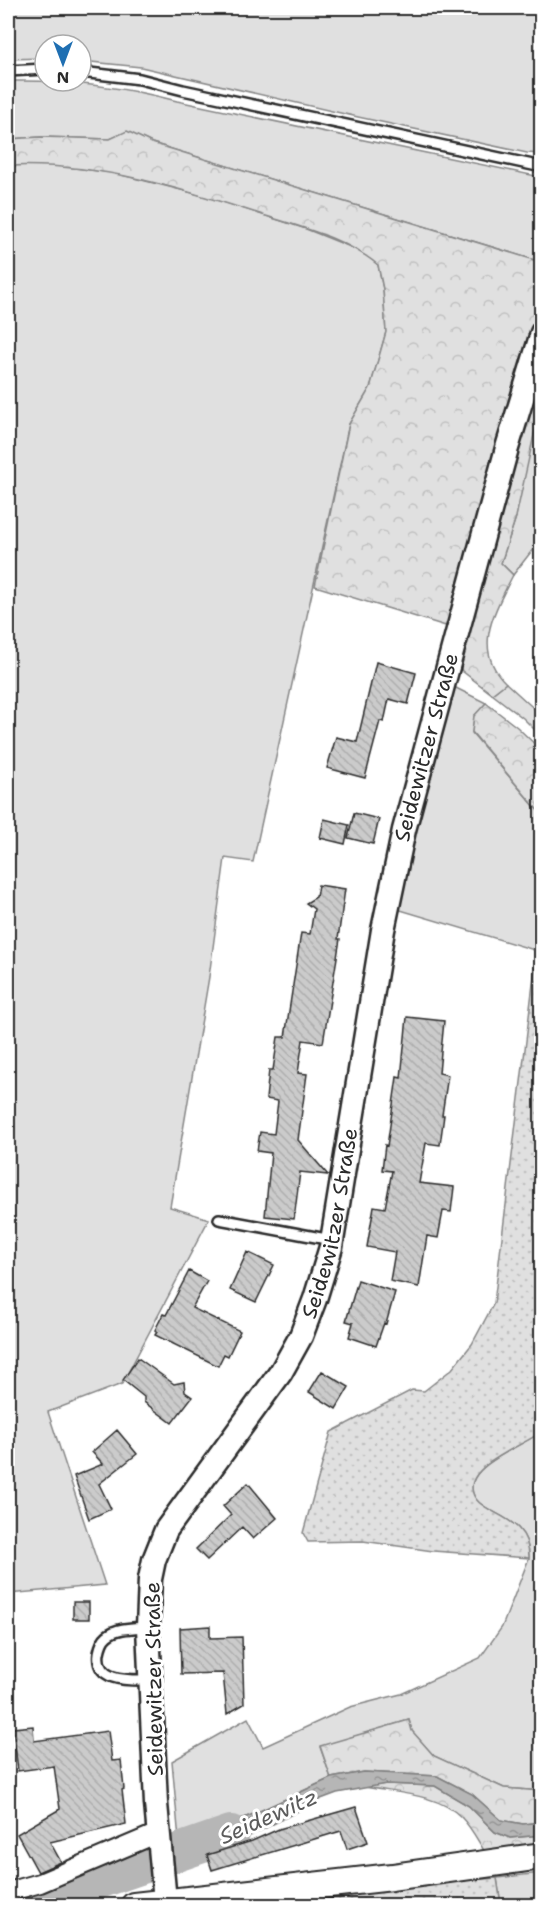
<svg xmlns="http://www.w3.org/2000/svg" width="549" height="1913" font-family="'Shantell Sans',sans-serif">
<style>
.green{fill:#e0e0e0;stroke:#868686;stroke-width:1.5}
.forest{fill:url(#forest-crowns);stroke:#868686;stroke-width:1.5}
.park{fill:url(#park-dots);stroke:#868686;stroke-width:1.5}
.water{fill:url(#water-ripples);stroke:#7e7e7e;stroke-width:1.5}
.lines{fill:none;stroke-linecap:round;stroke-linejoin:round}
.shore{stroke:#636363;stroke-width:1.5}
.river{stroke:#b6b6b6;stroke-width:38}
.building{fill:url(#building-back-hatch);stroke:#2b2b2b;stroke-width:1.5}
.service-casing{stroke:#2b2b2b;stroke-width:14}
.minor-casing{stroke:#2b2b2b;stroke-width:22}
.tertiary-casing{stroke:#2b2b2b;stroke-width:27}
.secondary-casing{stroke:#2b2b2b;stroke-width:30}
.service{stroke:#fff;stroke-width:9}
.minor{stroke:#fff;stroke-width:18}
.tertiary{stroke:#fff;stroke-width:22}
.secondary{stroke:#fff;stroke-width:26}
.labels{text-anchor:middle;stroke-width:6;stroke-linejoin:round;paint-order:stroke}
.street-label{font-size:21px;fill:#2b2b2b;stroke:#fff}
.water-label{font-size:22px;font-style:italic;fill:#5c5c5c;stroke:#fff}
</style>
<defs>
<pattern id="forest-crowns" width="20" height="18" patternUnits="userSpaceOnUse" patternTransform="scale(1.5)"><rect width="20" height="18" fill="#e0e0e0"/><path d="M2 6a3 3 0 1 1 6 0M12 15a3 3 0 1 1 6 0" fill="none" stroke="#c0c0c0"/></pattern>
<pattern id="park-dots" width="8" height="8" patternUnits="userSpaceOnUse" patternTransform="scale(1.5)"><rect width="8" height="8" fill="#e0e0e0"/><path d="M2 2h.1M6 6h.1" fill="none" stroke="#c0c0c0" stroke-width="1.8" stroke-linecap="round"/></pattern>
<pattern id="water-ripples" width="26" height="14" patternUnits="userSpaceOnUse" patternTransform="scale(1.5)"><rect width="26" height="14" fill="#b6b6b6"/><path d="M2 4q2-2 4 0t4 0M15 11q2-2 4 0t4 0" fill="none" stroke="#949494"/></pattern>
<pattern id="building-back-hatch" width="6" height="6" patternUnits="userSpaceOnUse" patternTransform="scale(1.5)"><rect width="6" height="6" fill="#cbcbcb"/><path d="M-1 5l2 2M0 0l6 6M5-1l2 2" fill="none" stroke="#aeaeae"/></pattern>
</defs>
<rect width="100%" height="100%" fill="#fff"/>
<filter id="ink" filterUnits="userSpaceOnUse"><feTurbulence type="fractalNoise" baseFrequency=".0167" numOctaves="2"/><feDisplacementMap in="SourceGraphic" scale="12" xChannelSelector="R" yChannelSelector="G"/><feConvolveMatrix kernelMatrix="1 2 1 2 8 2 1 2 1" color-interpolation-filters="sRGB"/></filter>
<g filter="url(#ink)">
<path class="green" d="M 8,8 L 541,8 L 541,154 L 527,153 L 358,117 L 141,67 L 81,61 L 81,45 L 45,45 L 45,58 L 8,59 Z
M 8,81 C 65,80 121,86 177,101 L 541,177 L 541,262 L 152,143 L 127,132 L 110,139 L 41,137 L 8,139 Z
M 43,164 L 114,173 L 205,196 L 306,229 L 363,252 L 378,265 L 383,289 L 386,332 L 370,388 L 349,424 L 253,862 L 225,858 L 209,977 L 170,1207 L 209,1219 L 122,1384 L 48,1412 L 105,1585 L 8,1594 L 8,166 Z
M 541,359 L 541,539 L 513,575 L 501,563 L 516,517 L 531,394 Z
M 506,683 L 541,715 L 541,736 L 523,718 L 492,694 Z
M 454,687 L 486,703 L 474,716 L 472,733 L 541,814 L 541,952 L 397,909 L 415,832 Z
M 541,1432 L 541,1791 L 504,1788 L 434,1756 L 412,1731 L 409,1720 L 320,1747 L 331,1778 L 249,1816 L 179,1840 L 172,1761 L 248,1718 L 263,1747 L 350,1707 L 401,1694 L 480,1658 L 502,1627 L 529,1558 C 530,1510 473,1517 472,1488 C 471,1464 524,1445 541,1432 Z
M 541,1873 L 541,1904 L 501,1905 L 497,1878 Z"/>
<path class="forest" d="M 127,131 L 152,143 L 541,262 L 541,310 L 499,445 L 449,627 L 315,586 L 349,424 L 370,388 L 386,332 L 383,289 L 378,265 C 347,239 304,228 266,216 C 180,188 99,162 8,166 L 8,139 L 41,137 L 110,139 Z
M 531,394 L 541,403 L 516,517 L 501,563 L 513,575 C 495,611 471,649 506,683 L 492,694 L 462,671 L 459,664 Z
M 486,703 L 517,727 L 541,750 L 541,814 L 472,732 L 474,716 Z
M 409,1720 L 412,1731 L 434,1756 L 504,1788 L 541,1791 L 541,1822 L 523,1824 L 501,1820 L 472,1794 L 437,1776 L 364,1772 L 331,1778 L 320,1746 Z
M 386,1784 L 435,1786 L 469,1806 L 495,1832 L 510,1838 L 541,1835 L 541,1843 L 485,1852 C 478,1841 471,1827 461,1817 C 438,1794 396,1793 365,1787 Z"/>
<path class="park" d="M 537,951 L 542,952 L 541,1432 C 524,1445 471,1464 472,1488 C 473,1517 530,1510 529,1558 L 433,1551 L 363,1541 L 308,1542 L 303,1533 L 331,1432 L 412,1390 L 424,1391 L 452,1369 L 472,1344 L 494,1303 Z
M 497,1878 L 501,1905 L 206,1906 L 377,1887 Z"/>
<path class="water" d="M 364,1772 L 437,1776 L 472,1794 L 501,1820 L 523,1824 L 541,1822 L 541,1835 L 510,1838 L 495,1832 L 469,1806 L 435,1786 L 386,1784 L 337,1793 L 321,1799 L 252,1835 L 207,1852 L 184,1858 L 179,1840 L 249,1816 L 331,1778 Z
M 126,1860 L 130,1876 L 66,1905 L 8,1906 L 8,1904 Z"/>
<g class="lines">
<path class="shore" d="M 264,1815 L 267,1817 L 267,1820 C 243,1834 217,1844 190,1850 L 187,1849 L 188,1843 Z
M 20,1906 L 106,1874 L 110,1875 L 109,1879 L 68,1898 L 65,1906"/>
<path class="river" d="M 24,1906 L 231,1834"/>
</g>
<path class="building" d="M 376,662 L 416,673 L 408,704 L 389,699 L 384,722 L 380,721 L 365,778 L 327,768 L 336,737 L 357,742 Z
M 354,813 L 379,819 L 373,844 L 348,838 Z
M 324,819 L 349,825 L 345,844 L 320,838 Z
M 318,885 L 345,889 L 338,939 L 340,939 L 323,1043 L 303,1040 L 298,1073 L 307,1074 L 298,1140 L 328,1175 L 300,1172 L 294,1219 L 265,1216 L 271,1153 L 257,1151 L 260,1132 L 274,1134 L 278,1101 L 266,1099 L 269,1070 L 273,1070 L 278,1037 L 285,1037 L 301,933 L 310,934 L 314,909 L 306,903 L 316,897 Z
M 407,1017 L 444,1021 L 439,1073 L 448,1075 L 442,1115 L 444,1115 L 440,1145 L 426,1143 L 419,1183 L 454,1187 L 451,1212 L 443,1211 L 438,1238 L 427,1236 L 419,1287 L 390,1281 L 395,1252 L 367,1247 L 374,1206 L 385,1208 L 392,1171 L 382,1170 L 385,1145 L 387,1146 L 397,1077 L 401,1078 Z
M 247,1252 L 274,1265 L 256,1302 L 230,1290 Z
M 189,1271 L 207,1281 L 192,1308 L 240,1331 L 228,1356 L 224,1354 L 218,1366 L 155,1335 L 157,1332 L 155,1330 L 163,1314 L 166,1315 Z
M 358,1280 L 395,1292 L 386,1324 L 384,1323 L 376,1346 L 349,1337 L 353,1323 L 346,1321 Z
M 138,1358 L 174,1384 L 184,1382 L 185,1392 L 192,1397 L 172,1423 L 144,1402 L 144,1397 L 123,1380 Z
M 322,1371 L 349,1387 L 336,1409 L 309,1392 Z
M 117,1430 L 137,1454 L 99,1484 L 111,1509 L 89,1519 L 74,1476 L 103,1464 L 92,1452 Z
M 248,1483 L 277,1518 L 253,1539 L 242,1527 L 207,1560 L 196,1549 L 231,1515 L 223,1506 Z
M 73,1602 L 89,1602 L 89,1619 L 73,1619 Z
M 210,1626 L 210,1638 L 242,1637 L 244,1704 L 227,1714 L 223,1673 L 181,1674 L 180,1628 Z
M 33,1726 L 34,1741 L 108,1731 L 112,1761 L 121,1760 L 124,1789 L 122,1790 L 126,1824 L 50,1842 L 61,1862 L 38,1872 L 17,1834 L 60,1809 L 54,1766 L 18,1771 L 13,1728 Z
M 356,1807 L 368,1842 L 347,1849 L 341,1831 L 212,1870 L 207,1855 L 252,1841 L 279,1829 Z"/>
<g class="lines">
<defs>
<path id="service" d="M 8,71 L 45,69
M 81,72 L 140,79 L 183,90 L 542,167
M 219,1219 L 332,1240
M 148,1627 C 136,1628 117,1627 107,1636 C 102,1640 100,1648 99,1653 C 95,1683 130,1680 149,1680"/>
<path id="minor" d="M 8,1892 L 40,1883 L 158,1833"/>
<g id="tertiary">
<path id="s1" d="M 165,1901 L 156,1804 L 148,1627 L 150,1579 L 154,1560 L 166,1530 L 281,1372 L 301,1336 L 315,1299 L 331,1247 L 383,930 L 404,830 L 507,448 L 542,333"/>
</g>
<path id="secondary" d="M 134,1906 L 392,1877 L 542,1856"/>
</defs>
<use href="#service" class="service-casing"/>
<use href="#minor" class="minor-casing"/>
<use href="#tertiary" class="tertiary-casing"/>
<use href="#secondary" class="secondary-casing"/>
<use href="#service" class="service"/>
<use href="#minor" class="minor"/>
<use href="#tertiary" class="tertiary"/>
<use href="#secondary" class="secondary"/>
</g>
</g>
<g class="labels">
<g class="street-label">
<text dy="7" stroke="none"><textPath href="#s1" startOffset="1214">Seidewitzer Straße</textPath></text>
<text dy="7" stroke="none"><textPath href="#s1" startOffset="728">Seidewitzer Straße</textPath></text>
<text transform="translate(154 1679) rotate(-91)" y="7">Seidewitzer Straße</text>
</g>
<g class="water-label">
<text transform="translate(268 1816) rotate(-24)" y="8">Seidewitz</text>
</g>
</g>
<rect width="549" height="1913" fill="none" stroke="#fff" stroke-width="30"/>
<rect x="15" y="15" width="519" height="1883" fill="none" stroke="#2b2b2b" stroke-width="2" filter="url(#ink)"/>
<g transform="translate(63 63) rotate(180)"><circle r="28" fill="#ffffff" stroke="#aaaaaa" stroke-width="1.5"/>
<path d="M0-4.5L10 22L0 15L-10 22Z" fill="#1f6fb2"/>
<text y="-9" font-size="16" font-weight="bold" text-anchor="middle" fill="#2b2b2b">N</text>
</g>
</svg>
